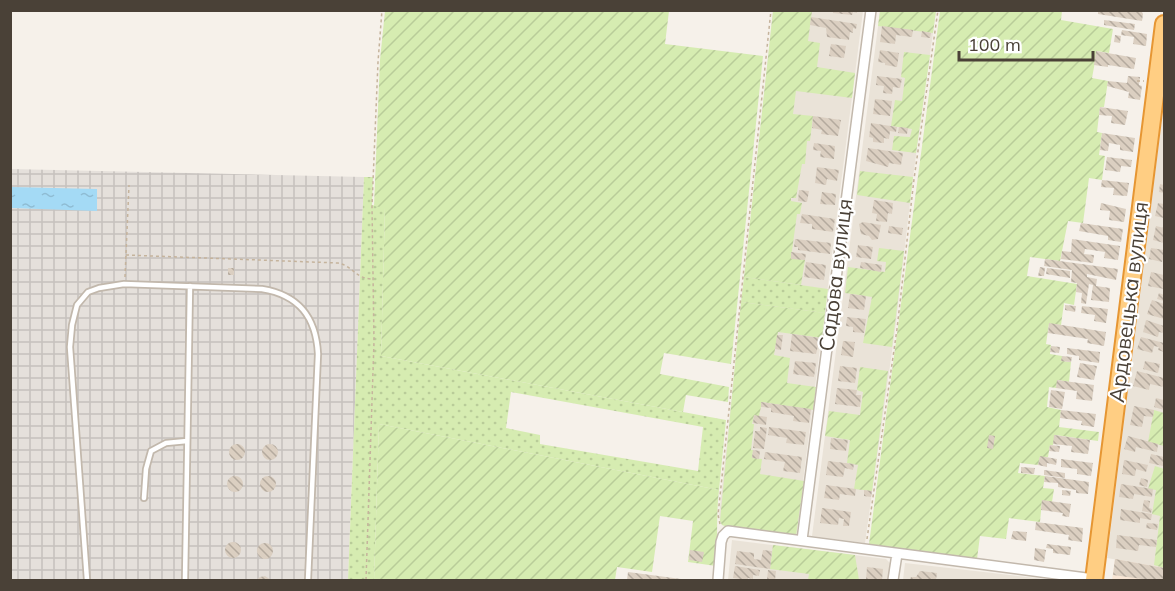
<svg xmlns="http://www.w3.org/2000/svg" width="1175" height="591" font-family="Mulish,sans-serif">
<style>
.residential{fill:#eae3d8}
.commercial{fill:#f8e6d5}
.industrial{fill:url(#industrial-grid)}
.grass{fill:url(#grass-dots);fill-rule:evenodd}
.garden{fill:url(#garden-furrows)}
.water{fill:url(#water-ripples)}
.building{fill:url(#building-back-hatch)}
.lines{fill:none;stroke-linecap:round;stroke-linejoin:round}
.service-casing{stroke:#c2b8ac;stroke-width:8}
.minor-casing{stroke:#c2b8ac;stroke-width:12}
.trunk-casing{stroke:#e69633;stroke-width:20}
.path{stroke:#c5b39c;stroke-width:1.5;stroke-dasharray:3 3;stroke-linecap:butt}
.service{stroke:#fff;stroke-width:4.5}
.minor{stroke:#fff;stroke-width:9}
.trunk{stroke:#ffce83;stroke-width:16}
.labels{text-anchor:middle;stroke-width:4.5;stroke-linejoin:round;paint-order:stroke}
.street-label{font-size:21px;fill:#4a4137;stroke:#fff}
</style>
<defs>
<pattern id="industrial-grid" width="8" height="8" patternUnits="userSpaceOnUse" patternTransform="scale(1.5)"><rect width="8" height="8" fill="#e5e0db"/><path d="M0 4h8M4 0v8" fill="none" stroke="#c6c1bd"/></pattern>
<pattern id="grass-dots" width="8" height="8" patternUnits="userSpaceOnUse" patternTransform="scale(1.5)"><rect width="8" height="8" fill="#d6ecb1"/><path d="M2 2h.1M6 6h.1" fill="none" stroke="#b9cc99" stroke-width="1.8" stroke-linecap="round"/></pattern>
<pattern id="garden-furrows" width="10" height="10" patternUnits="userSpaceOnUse" patternTransform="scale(1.5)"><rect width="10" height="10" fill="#d6ecb1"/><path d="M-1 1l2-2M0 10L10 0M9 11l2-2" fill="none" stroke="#b9cc99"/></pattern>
<pattern id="water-ripples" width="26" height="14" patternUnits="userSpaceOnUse" patternTransform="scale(1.5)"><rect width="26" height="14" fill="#a4daf5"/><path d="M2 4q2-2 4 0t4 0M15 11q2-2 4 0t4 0" fill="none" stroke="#8fbcd3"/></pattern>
<pattern id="building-back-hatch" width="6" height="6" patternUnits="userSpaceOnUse" patternTransform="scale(1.5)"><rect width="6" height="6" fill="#dbcfc1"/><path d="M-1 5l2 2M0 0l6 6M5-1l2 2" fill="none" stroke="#b4aa9e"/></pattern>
</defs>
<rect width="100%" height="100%" fill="#f6f1ea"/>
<path class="residential" d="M 773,11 L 863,11 L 796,536 L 726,527 L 720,521 L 719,516 Z
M 880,11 L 936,11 L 913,177 L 896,323 L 865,543 L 812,536 Z
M 1164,103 L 1164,568 L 1107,558 Z
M 732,540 L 886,559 L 890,563 L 888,580 L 728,580 Z
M 905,563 L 984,572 L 1053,580 L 903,580 Z"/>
<path class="commercial" d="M 1115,559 L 1164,568 L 1164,580 L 1112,580 Z"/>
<path class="industrial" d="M 11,169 L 364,177 L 348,580 L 11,580 Z"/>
<path class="grass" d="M 364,177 L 373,177 L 372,205 L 385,207 L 381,356 L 726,420 L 719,490 L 379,424 L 374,580 L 348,580 ZM 511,392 L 703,427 L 698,471 L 540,444 L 540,435 L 506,428 Z
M 744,277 L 828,289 L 825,313 L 741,302 Z"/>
<path class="garden" d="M 385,11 L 669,11 L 665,44 L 763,56 L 731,364 L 664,353 L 660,374 L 729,387 L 728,402 L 686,395 L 683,412 L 381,356 L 385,208 L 374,206 L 380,60 Z
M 773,11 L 812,11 L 808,41 L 820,43 L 817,67 L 855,73 L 852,98 L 796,91 L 793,114 L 813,116 L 810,141 L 807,141 L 805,164 L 802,164 L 796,198 L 791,198 L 791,201 L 802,203 L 800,214 L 797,214 L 791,258 L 805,260 L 801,285 L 744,277 Z
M 880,11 L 936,11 L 933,33 L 878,26 Z
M 940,11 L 1062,11 L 1061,20 L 1113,29 L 1109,53 L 1097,51 L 1092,78 L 1108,81 L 1104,107 L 1100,107 L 1097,132 L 1102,133 L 1099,155 L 1105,156 L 1102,180 L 1089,178 L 1083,223 L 1068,221 L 1060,261 L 1030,257 L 1027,276 L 1077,284 L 1074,305 L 1064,303 L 1061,325 L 1049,324 L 1046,344 L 1051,345 L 1050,354 L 1062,356 L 1062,361 L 1071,362 L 1069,382 L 1058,380 L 1056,388 L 1049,387 L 1047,407 L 1061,410 L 1059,427 L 1099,432 L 1098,441 L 1055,435 L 1053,445 L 1050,445 L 1048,457 L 1040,457 L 1038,465 L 1020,463 L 1018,473 L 1045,476 L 1043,488 L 1054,489 L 1052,502 L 1042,501 L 1040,522 L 1009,518 L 1006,539 L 980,536 L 977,559 L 872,547 L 869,544 Z
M 904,52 L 930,55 L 916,153 L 892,150 L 894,136 L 910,137 L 912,129 L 891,126 L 895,100 L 902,101 L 905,78 L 901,77 Z
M 860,171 L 913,177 L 910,203 L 857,195 Z
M 879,248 L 904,251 L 892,347 L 863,343 L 872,297 L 845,293 L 848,267 L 885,272 L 886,262 L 877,261 Z
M 741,302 L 825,313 L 822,338 L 778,332 L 774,355 L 790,358 L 787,383 L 816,387 L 813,410 L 762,402 L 759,416 L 754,416 L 752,424 L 754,424 L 751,450 L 753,450 L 752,458 L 762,459 L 760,474 L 804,481 L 796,536 L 730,528 L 722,525 L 720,521 Z
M 860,367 L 888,371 L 872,491 L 854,489 L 858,465 L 847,463 L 850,440 L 825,436 L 829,411 L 860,415 L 863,392 L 857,390 Z
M 1154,410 L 1164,413 L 1164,446 L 1148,442 Z
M 379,424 L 719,490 C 716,515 718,540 716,566 L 688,562 L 693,521 L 660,516 L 652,572 L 617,567 L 615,580 L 374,580 Z
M 1155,466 L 1164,469 L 1164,467 L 1164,568 L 1154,565 L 1160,516 L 1152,514 L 1156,490 L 1148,489 Z
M 773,545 L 855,555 L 859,580 L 808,580 L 809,574 L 770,569 Z"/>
<path class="water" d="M 11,187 L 97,189 L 97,211 L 11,208 Z"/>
<path class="building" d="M 833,10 L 857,10 L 857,13 L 853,12 L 852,15 L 833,13 Z
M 1098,10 L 1141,10 L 1143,14 L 1142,21 L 1098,14 Z
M 811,17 L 857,24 L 856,29 L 853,28 L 853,33 L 850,32 L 849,40 L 827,37 L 826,28 L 810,25 Z
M 1104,20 L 1135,24 L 1134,30 L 1104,25 Z
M 882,26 L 913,30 L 912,37 L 896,35 L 895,44 L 880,42 Z
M 1122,30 L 1147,34 L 1146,46 L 1133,44 L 1134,37 L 1121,35 Z
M 922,31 L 931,33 L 930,38 L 921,37 Z
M 1115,35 L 1121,36 L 1120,43 L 1114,42 Z
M 831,44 L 846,46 L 844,58 L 829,56 Z
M 880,50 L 899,53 L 897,67 L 885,65 L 885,63 L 878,62 Z
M 1096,51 L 1136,58 L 1134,69 L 1108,65 L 1108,67 L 1094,65 Z
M 877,76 L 902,79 L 900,88 L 893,87 L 892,94 L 883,93 L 884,86 L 876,85 Z
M 1128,76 L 1140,77 L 1139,85 L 1142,86 L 1140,100 L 1128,98 L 1129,92 L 1107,86 L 1108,81 L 1127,83 Z
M 875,99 L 892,101 L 890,116 L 873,114 Z
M 1100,107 L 1128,111 L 1125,125 L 1111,123 L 1112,116 L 1099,115 Z
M 813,116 L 841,120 L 838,136 L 821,134 L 822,130 L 812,128 Z
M 871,123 L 897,127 L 896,132 L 890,131 L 889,139 L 884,138 L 884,143 L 873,142 L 873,138 L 869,137 Z
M 899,127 L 908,128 L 907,134 L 898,133 Z
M 1102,133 L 1135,138 L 1133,152 L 1120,150 L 1120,145 L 1109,143 L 1108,151 L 1100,150 Z
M 814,143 L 835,146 L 834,159 L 820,157 L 821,151 L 813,150 Z
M 868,148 L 903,153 L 901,165 L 889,163 L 888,167 L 866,161 Z
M 1107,157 L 1132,160 L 1131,167 L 1121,166 L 1120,172 L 1105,170 Z
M 817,167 L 839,170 L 837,181 L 827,179 L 826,185 L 815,183 Z
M 1102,180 L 1129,183 L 1127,196 L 1113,195 L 1114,188 L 1101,187 Z
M 1160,184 L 1164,185 L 1164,193 L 1159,192 Z
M 799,190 L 809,191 L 807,202 L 798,201 Z
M 822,192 L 836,194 L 835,205 L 820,204 Z
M 874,200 L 893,203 L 892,214 L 888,213 L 887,222 L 876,221 L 877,214 L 872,213 Z
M 1101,203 L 1126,209 L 1124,222 L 1109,220 L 1110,211 L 1100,210 Z
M 1158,203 L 1164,204 L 1164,218 L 1155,216 Z
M 802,214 L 835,219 L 833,232 L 812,229 L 812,224 L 800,223 Z
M 863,222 L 881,225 L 878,239 L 872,240 L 869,236 L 861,234 L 859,224 Z
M 1081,223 L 1123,229 L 1121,242 L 1108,240 L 1108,236 L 1079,231 Z
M 889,226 L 903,228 L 902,235 L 888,233 Z
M 1156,226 L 1164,228 L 1164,243 L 1153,240 Z
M 795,239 L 831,243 L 830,254 L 798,250 L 798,247 L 794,247 Z
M 1072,239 L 1120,246 L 1118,260 L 1104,258 L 1105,252 L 1085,249 L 1084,254 L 1094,255 L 1093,263 L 1061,259 L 1062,251 L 1071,252 Z
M 858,245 L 873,247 L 871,259 L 856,257 Z
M 1151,248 L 1164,250 L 1164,257 L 1162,262 L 1149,259 Z
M 791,252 L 806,254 L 805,260 L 791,259 Z
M 1045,259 L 1118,269 L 1116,280 L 1087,274 L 1087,277 L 1097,279 L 1096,286 L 1110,288 L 1109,302 L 1091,300 L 1093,285 L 1089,284 L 1086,304 L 1081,303 L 1082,293 L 1076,292 L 1077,283 L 1071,282 L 1072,270 L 1044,266 Z
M 806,262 L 826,265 L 824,280 L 804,277 Z
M 861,262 L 882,265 L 881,272 L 860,268 Z
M 1040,267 L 1045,268 L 1044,276 L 1038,276 Z
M 228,268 L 234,268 L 234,275 L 228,275 Z
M 1047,268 L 1070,271 L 1070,278 L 1046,274 Z
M 1151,272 L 1164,275 L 1164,289 L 1148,286 Z
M 1159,293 L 1164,295 L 1164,301 L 1157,299 Z
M 850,294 L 866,296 L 864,310 L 848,308 Z
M 1152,300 L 1164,304 L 1164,319 L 1147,314 Z
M 1065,305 L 1076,306 L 1075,312 L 1065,310 Z
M 1082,306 L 1108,309 L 1106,323 L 1094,321 L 1095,315 L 1081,313 Z
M 847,317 L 866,319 L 864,333 L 853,332 L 853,327 L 846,326 Z
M 1146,320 L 1164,326 L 1164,333 L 1159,332 L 1158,337 L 1143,332 Z
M 1049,323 L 1106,332 L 1104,346 L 1087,343 L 1088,339 L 1048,333 Z
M 792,334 L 820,338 L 816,354 L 790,351 Z
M 777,335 L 783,335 L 781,350 L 775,349 Z
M 1141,337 L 1164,343 L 1164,352 L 1158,350 L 1159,347 L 1154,346 L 1152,353 L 1137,349 Z
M 843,341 L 855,342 L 853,357 L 841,355 Z
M 1051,346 L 1060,347 L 1059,353 L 1050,352 Z
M 1067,348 L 1100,352 L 1099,363 L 1079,360 L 1079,356 L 1067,354 Z
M 1062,356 L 1072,357 L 1071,362 L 1061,361 Z
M 795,361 L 816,363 L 814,377 L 793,374 Z
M 1145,361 L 1160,364 L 1158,373 L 1143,369 Z
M 1080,363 L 1097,366 L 1094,380 L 1077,377 Z
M 840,366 L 857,368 L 855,383 L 838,381 Z
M 1137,371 L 1164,378 L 1164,387 L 1150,384 L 1149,390 L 1133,386 Z
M 1057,380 L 1094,385 L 1092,401 L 1076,399 L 1077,391 L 1056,388 Z
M 837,388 L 857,390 L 856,395 L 861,395 L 860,407 L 835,404 Z
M 1051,390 L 1065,392 L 1062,409 L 1049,407 Z
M 1156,398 L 1164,400 L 1164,410 L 1154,407 Z
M 761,402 L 811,409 L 809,423 L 793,421 L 794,416 L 771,412 L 771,408 L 761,407 Z
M 1134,406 L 1154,410 L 1153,417 L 1144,416 L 1142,427 L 1130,425 Z
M 1061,410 L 1096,414 L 1094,427 L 1081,425 L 1082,421 L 1060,418 Z
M 754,415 L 767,417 L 766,425 L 753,423 Z
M 760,427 L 767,428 L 764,449 L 753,448 L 755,431 L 760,431 Z
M 769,427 L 806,432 L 804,445 L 786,443 L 787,438 L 768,435 Z
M 989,435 L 995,436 L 993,449 L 987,448 Z
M 1054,435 L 1090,440 L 1088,454 L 1071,452 L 1072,446 L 1053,444 Z
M 1128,436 L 1158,444 L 1157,452 L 1136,447 L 1135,452 L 1124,449 Z
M 831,438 L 848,440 L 846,451 L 830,449 Z
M262 452a8 8 0 1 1 16 0a8 8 0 1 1-16 0Z
M229 452a8 8 0 1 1 16 0a8 8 0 1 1-16 0Z
M 1050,445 L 1060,446 L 1059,452 L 1049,451 Z
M 753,450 L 760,451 L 759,459 L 752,458 Z
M 765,452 L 802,457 L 800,473 L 783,471 L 785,462 L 764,459 Z
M 1151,454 L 1164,457 L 1163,466 L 1149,463 Z
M 1040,456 L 1057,459 L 1056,465 L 1047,463 L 1047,467 L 1038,465 Z
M 1061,459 L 1093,463 L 1091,476 L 1077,474 L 1077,469 L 1061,467 Z
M 1124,460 L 1148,465 L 1146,472 L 1136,469 L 1135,476 L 1122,474 Z
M 828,461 L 854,464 L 853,470 L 845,468 L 843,477 L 826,475 Z
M 1021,467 L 1035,468 L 1034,474 L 1021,473 Z
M 1044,470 L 1065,473 L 1065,478 L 1044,475 Z
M260 484a8 8 0 1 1 16 0a8 8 0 1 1-16 0Z
M227 484a8 8 0 1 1 16 0a8 8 0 1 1-16 0Z
M 1045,476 L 1089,482 L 1088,494 L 1076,493 L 1076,490 L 1058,487 L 1058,483 L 1044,482 Z
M 1141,478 L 1148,480 L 1147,487 L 1139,485 Z
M 1121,484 L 1153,489 L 1152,497 L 1134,494 L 1133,499 L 1119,497 Z
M 826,485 L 856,489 L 855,496 L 840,494 L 839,500 L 824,498 Z
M 864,490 L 872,491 L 871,497 L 864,496 Z
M 1062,490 L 1071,491 L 1070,496 L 1062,495 Z
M 1042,500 L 1071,504 L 1069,517 L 1062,516 L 1063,513 L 1041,510 Z
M 1144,500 L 1150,501 L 1149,508 L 1152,509 L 1151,513 L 1142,511 Z
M 822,508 L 851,512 L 849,526 L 843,526 L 844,519 L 839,518 L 838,525 L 820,523 Z
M 1121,509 L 1152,514 L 1151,520 L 1140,518 L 1140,523 L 1120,520 Z
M 1036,522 L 1083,528 L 1082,542 L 1068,540 L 1069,535 L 1035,530 Z
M 1147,523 L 1158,524 L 1157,530 L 1146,528 Z
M 1013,531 L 1027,532 L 1026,541 L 1011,539 Z
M 1117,535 L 1157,540 L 1156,547 L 1139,545 L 1138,551 L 1116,548 Z
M225 550a8 8 0 1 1 16 0a8 8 0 1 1-16 0Z
M257 551a8 8 0 1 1 16 0a8 8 0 1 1-16 0Z
M 1047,544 L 1071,547 L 1070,555 L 1053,553 L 1053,549 L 1046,548 Z
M 1035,548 L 1046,550 L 1044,562 L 1034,560 Z
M 690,550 L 704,552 L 702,562 L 689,560 Z
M 763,550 L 772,551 L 770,569 L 735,564 L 737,551 L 754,553 L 754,559 L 761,560 Z
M 1115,559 L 1164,568 L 1164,580 L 1149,580 L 1113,575 Z
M 735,566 L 760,570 L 759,576 L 753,575 L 753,579 L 748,578 L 748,580 L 733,578 Z
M 867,567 L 883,569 L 882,580 L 866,580 Z
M 768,570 L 776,571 L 775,580 L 767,580 Z
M 920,571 L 937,573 L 936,580 L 910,580 L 911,577 L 916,577 Z
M 628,572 L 681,579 L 681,580 L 627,580 Z
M 265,576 L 271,580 L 256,580 L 260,577 Z"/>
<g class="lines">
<defs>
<path id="service" d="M 144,498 L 146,469 L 151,451 L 166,443 L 187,441
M 87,580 L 70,347 L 72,325 L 77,305 L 88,292 L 99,288 L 124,284 L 262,289 C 299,295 316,317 318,354 L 308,580
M 185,580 L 190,286"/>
<path id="minor" d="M 802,540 L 871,10
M 718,580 L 721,542 L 723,536 L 728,531 L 1094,579
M 893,580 L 897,554"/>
<path id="trunk" d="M 1094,580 L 1164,24"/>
</defs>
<use href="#service" class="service-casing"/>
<use href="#minor" class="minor-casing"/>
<use href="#trunk" class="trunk-casing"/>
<path class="path" d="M 1137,81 L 1144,81
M 126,255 L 338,263 C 353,266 355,278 371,279
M 125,277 L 129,185
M 720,524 L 718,515 L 771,10
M 867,539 L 897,329 L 914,179 L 938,10
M 366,580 L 374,342 L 372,205 L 378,62 L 382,10"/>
<use href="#service" class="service"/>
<use href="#minor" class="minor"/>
<use href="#trunk" class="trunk"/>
</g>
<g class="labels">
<g class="street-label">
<text transform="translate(836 275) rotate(-83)" y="7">Садова вулиця</text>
<text transform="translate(1129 302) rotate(-83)" y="7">Ардовецька вулиця</text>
</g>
</g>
<rect width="1175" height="591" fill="none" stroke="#4a4137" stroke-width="24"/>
<path d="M959 51v9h134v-9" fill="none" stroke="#4a4137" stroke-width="3"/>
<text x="968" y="51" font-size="18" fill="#4a4137" stroke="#ffffff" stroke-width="4.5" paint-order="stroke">100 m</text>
</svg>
